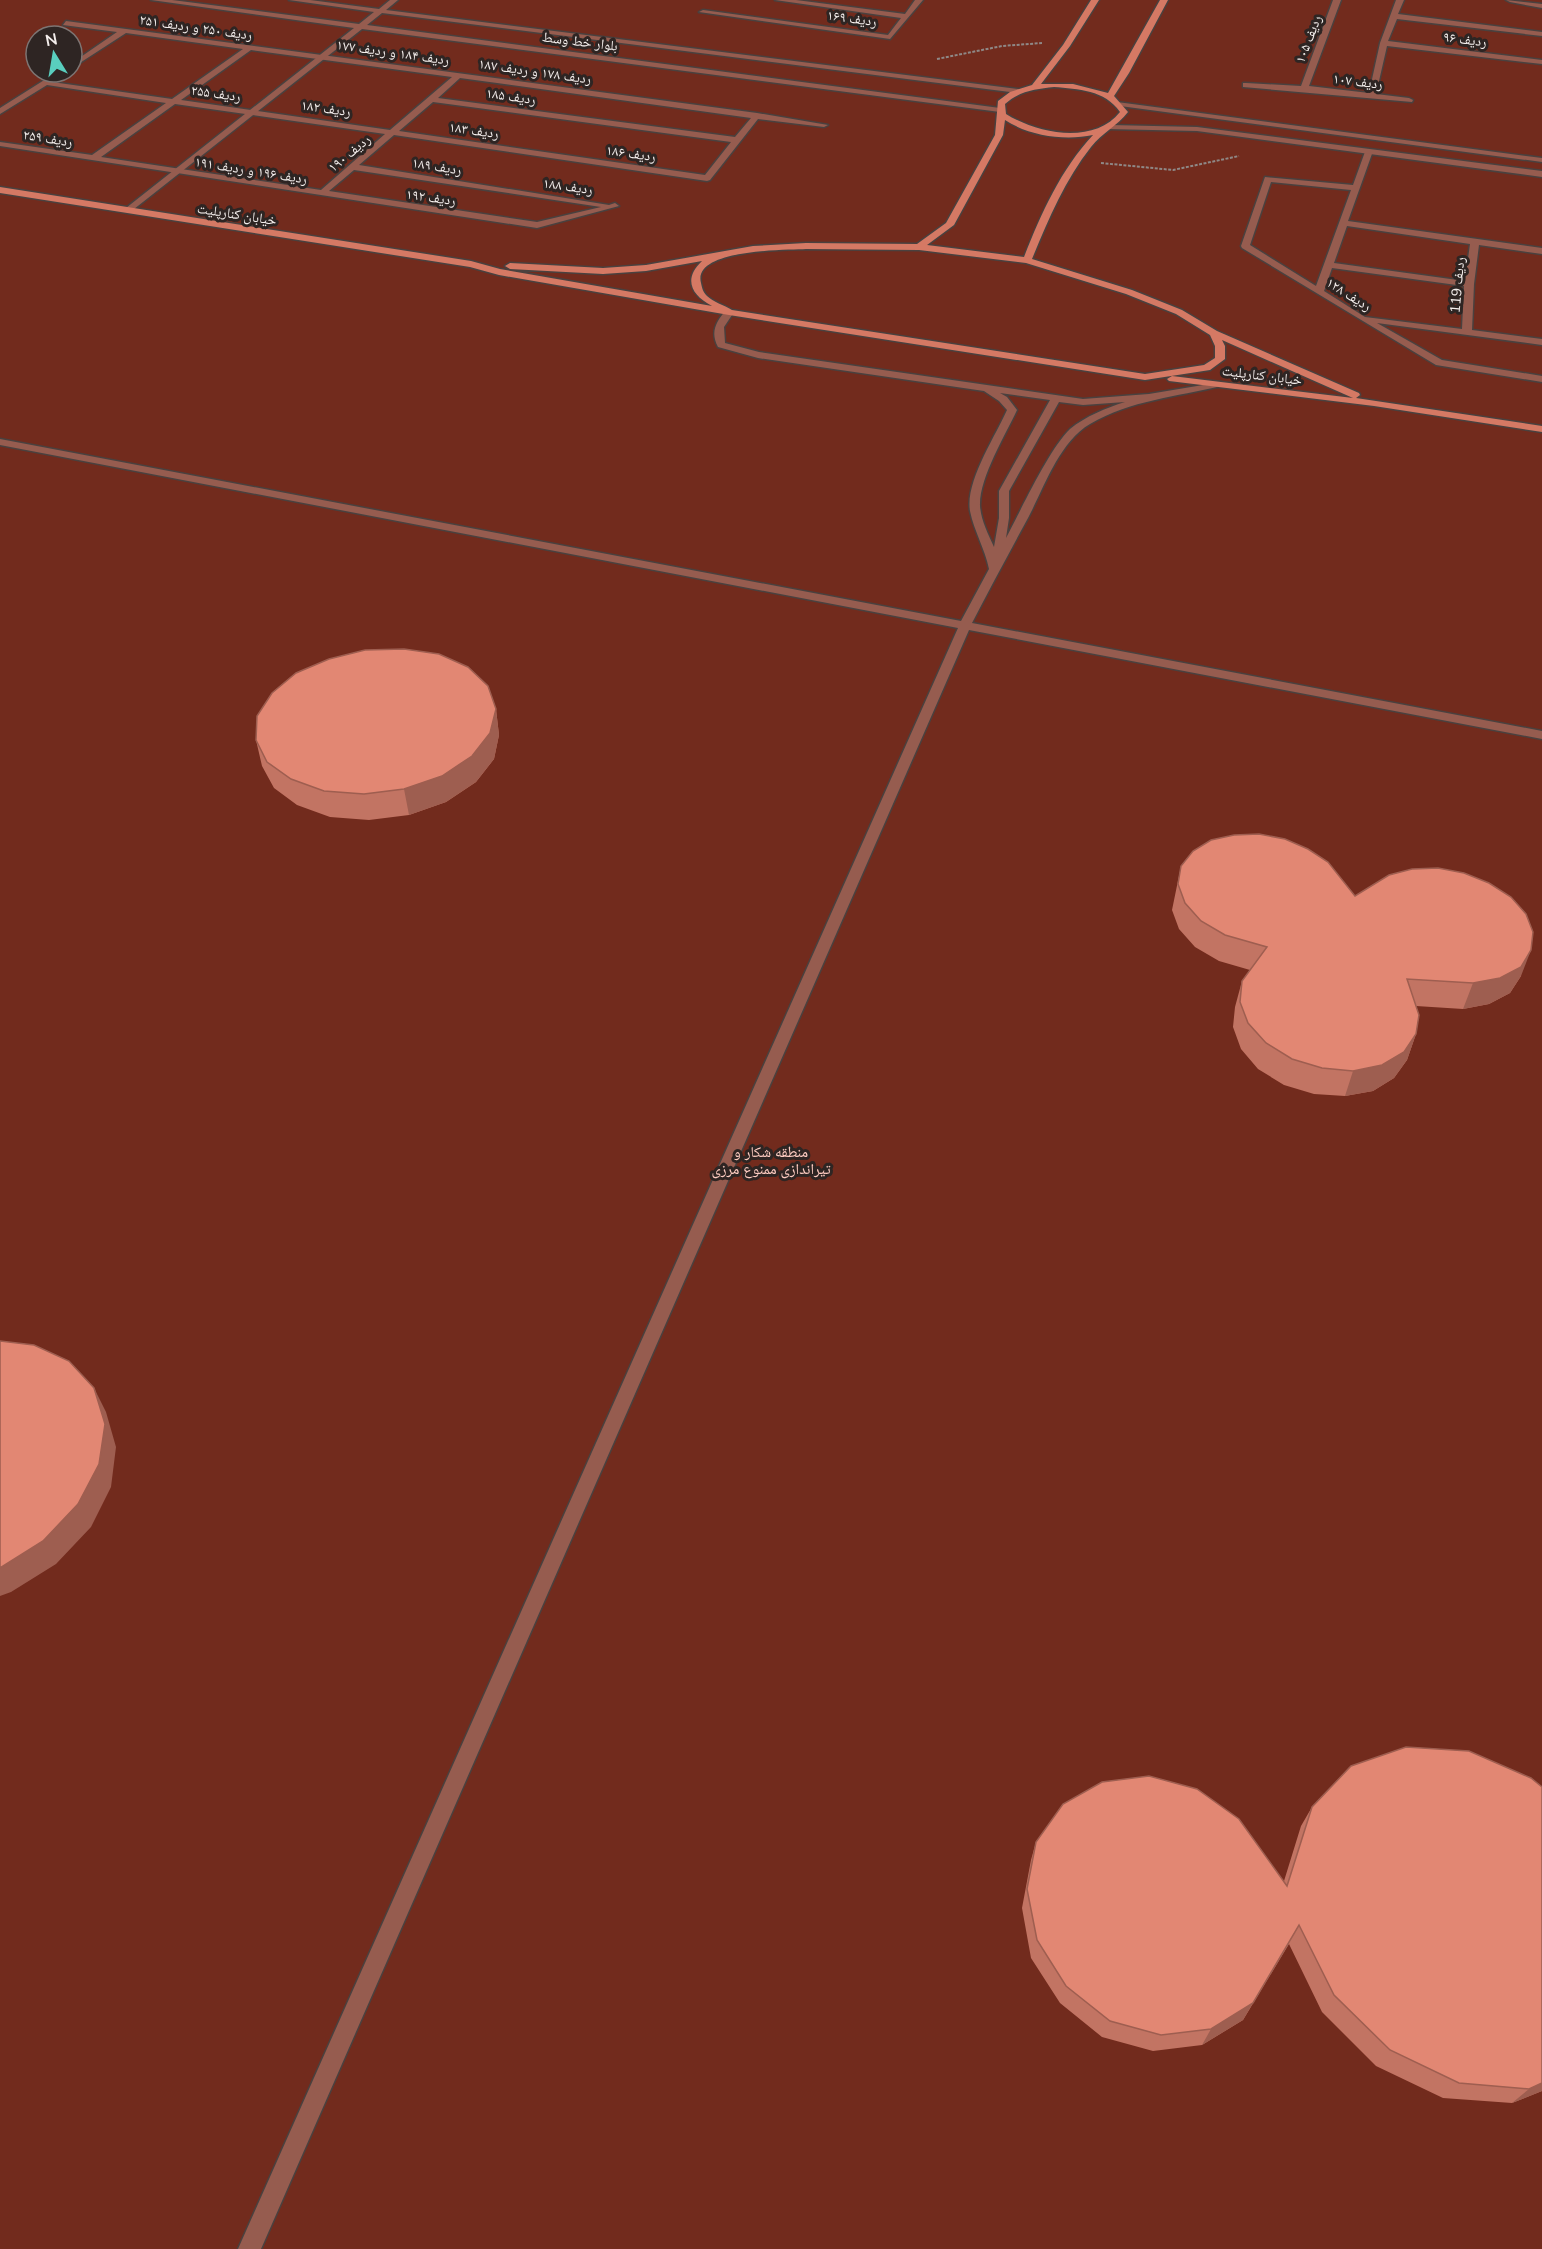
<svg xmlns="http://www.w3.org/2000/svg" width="1542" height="2249" font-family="'Nunito Sans','Noto Naskh Arabic',sans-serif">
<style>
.green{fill:#722b1d;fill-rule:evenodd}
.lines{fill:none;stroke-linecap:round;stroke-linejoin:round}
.service-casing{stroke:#4a413f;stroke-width:3}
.minor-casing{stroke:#4a413f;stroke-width:3}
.tertiary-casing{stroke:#4a413f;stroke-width:3}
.secondary-casing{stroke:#4a413f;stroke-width:3}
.path{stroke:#8f8886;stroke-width:2;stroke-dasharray:3 1.5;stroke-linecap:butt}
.service{fill:#965c4f;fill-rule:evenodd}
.minor{fill:#965c4f;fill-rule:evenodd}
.tertiary{fill:#965c4f;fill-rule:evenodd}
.secondary{fill:#d57964;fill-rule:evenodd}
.wall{fill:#c27463}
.shaded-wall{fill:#9e5e50}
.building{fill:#e28773;stroke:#9e5e50;stroke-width:1.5}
.labels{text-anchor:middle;stroke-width:6;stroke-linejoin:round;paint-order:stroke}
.far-street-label{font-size:14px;fill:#f4eeec;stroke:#2e2523}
.park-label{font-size:15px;fill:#ffcdc2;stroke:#2e2523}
</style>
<rect width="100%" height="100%" fill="#2e2523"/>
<path class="green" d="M 0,0 L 1542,0 L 1542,2249 L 0,2249 ZM 36,36 L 72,36 L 72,72 L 36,72 Z"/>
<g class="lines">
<defs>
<path id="service" d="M 729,309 L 734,312 L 724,327 L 725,343 L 759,352 L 1083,399 L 1149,394 L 1221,382 L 1221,386 C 1176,397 1131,400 1090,424 C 1059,442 1044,488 1028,518 C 1009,553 990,588 972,623 L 1542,731 L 1542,739 L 969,630 L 261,2249 L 238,2249 L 958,628 L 0,445 L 0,439 L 961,621 L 989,569 C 985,549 974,531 970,511 C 965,482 995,437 1007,410 L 999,401 L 984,391 L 758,358 L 718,347 C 710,332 716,322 726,310 ZM 1000,393 L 1050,400 L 999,491 L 999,518 L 994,547 C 988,534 981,520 980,506 C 979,478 1005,436 1017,410 L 1007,397 ZM 1059,402 L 1083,405 L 1125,402 C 1106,408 1086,416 1070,429 C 1049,449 1021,510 1006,538 L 1009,518 L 1009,491 Z"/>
<path id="minor" d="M 775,0 L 796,0 L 905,14 L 915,0 L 923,0 L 890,39 L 699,12 L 703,10 L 888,35 L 901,18 Z
M 1333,0 L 1341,0 L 1309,86 L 1369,93 L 1380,43 L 1396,0 L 1404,0 L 1398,14 L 1542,32 L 1542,36 L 1397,19 L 1388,41 L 1542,60 L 1542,64 L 1387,46 L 1376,94 L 1409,98 L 1413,100 L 1412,102 L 1243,87 L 1243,83 L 1246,83 L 1301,86 Z
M 1506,0 L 1542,4 L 1542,8 L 1510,2 Z
M 66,21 L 757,113 L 828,125 L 824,127 L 758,119 L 710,180 L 707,181 L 394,135 L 359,165 L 609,205 L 615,203 L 619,206 L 537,228 L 0,146 L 0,142 L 92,155 L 166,103 L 47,85 L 0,114 L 0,108 L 57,72 L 66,72 L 52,82 L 172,99 L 243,49 L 126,33 L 72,68 L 72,63 L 117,32 L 63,25 ZM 251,50 L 452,77 L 390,130 L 181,100 ZM 460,78 L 751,118 L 735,137 L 438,98 ZM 433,102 L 731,142 L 705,175 L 399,131 ZM 175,104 L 385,134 L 321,190 L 101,157 ZM 354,170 L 601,207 L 537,222 L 329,191 Z
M 1366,149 L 1373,151 L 1348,221 L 1542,248 L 1542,254 L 1479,245 L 1474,284 L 1472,330 L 1542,339 L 1542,345 L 1377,323 L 1442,360 L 1542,376 L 1542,382 L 1436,365 L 1242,248 L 1241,246 L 1265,177 L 1353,185 ZM 1271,182 L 1351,190 L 1316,286 L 1250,245 ZM 1347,226 L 1470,244 L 1465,281 L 1334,263 ZM 1332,268 L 1464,286 L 1462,329 L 1365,317 L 1324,291 Z"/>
<path id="tertiary" d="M 151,0 L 172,0 L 359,24 L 374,12 L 289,0 L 310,0 L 379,9 L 390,0 L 398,0 L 386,10 L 1018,89 L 1022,91 L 1018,93 L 382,13 L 367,25 L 1000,108 L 1004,110 L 1000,112 L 362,29 L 129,213 L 125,210 L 126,208 L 354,28 Z
M 1117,102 L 1542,158 L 1542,162 L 1120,106 L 1117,106 Z
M 1110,125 L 1197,127 L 1542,171 L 1542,177 L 1197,131 L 1107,129 L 1106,127 Z"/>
<path id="secondary" d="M 1091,0 L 1099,0 L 1070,46 L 1041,84 L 1073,84 L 1108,93 L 1160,0 L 1168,0 L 1129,73 L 1114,96 L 1128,112 C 1117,126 1102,133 1091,147 C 1065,180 1048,220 1032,259 L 1132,290 L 1182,310 L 1217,331 L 1359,393 L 1360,395 L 1356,398 L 1542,426 L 1542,432 L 1374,406 L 1169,381 L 1167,379 L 1172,376 L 1353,398 L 1222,340 L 1225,346 L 1225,359 L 1210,370 L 1145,380 L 729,315 L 499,275 L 470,267 L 0,193 L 0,187 L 471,261 L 500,269 L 712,306 C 691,295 683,279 702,261 L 646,271 L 603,274 L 510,269 L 505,266 L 510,263 L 603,268 L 646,265 L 753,246 L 806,243 L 917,244 L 946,223 L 995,135 L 998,101 L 1010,92 L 1032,85 L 1063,45 ZM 1054,87 C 1078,89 1105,90 1120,112 C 1094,145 1038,134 1006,114 L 1005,104 C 1019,91 1036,89 1054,87 ZM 1005,120 C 1029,136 1065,141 1093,135 C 1061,169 1041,214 1024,257 L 927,245 L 954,225 L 1003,135 ZM 806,249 L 919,250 L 1026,263 L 1126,294 L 1176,314 L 1210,335 L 1215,346 L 1215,358 L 1204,365 L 1145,374 L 732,310 C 724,305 713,302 707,296 C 703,292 702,288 701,283 C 692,249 785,250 806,249 Z"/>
</defs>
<use href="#service" class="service-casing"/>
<use href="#minor" class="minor-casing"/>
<use href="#tertiary" class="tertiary-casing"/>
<use href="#secondary" class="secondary-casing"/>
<path class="path" d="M 937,59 L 1002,46 L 1042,43
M 1101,163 L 1173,170 L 1239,156"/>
<use href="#service" class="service"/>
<use href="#minor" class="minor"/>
<use href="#tertiary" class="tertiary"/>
<use href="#secondary" class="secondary"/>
</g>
<path class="wall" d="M 496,709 L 499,735 L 494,759 L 476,782 L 446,802 L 409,815 L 369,820 L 330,817 L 297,805 L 274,788 L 262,766 L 256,740 Z
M 1181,866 L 1355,896 L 1521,976 L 1510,993 L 1489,1004 L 1463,1009 L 1416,1006 L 1416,1034 L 1407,1060 L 1394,1078 L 1373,1091 L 1345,1096 L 1314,1094 L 1284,1085 L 1258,1069 L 1241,1049 L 1233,1027 L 1235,1007 L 1242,981 L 1250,970 L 1219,961 L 1195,947 L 1179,929 L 1172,910 Z
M 1312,1807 L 1542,2091 L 1512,2103 L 1443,2098 L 1376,2066 L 1322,2012 L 1289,1944 L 1243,2020 L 1202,2045 L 1153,2051 L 1102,2037 L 1060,2003 L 1031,1958 L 1022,1908 L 1031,1860 L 1036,1842 L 1284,1881 L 1301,1826 Z"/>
<path class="shaded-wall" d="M 496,709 L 499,735 L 494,759 L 476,782 L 446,802 L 409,815 L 404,789 Z
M 1531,950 L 1521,976 L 1510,993 L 1489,1004 L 1463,1009 L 1473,983 Z
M 1416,1034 L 1407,1060 L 1394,1078 L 1373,1091 L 1345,1096 L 1353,1071 Z
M 94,1388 L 106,1412 L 116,1447 L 111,1487 L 91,1527 L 56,1564 L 11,1592 L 0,1596 L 0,1568 Z
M 1253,2003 L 1243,2020 L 1202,2045 L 1211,2029 Z
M 1542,2083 L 1542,2091 L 1512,2103 L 1529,2089 Z"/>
<path class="building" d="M 404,649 L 439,654 L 468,667 L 488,686 L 496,709 L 490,733 L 472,756 L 442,776 L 404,789 L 364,794 L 324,791 L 291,779 L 267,762 L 256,740 L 257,716 L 272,693 L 296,673 L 329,659 L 365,650 Z
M 1259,834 L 1285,839 L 1308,849 L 1328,862 L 1355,896 L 1389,875 L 1412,869 L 1438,868 L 1464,873 L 1489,883 L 1511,897 L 1526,914 L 1533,932 L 1531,950 L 1521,967 L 1500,978 L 1473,983 L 1407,979 L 1419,1015 L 1416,1034 L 1404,1052 L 1382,1065 L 1353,1071 L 1322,1068 L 1292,1059 L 1266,1043 L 1248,1023 L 1240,1002 L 1242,981 L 1267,947 L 1225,935 L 1201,921 L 1185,903 L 1178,884 L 1181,866 L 1193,851 L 1211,840 L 1234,835 Z
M 0,1341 L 34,1345 L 69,1361 L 94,1388 L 105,1424 L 99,1464 L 78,1504 L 43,1541 L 0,1568 Z
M 1406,1747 L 1469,1751 L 1531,1778 L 1542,1787 L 1542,2083 L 1529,2089 L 1459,2083 L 1390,2050 L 1334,1995 L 1299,1925 L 1253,2003 L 1211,2029 L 1161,2035 L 1110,2021 L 1066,1986 L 1037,1940 L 1027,1889 L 1036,1842 L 1063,1804 L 1102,1782 L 1149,1776 L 1197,1789 L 1239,1819 L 1287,1886 L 1312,1807 L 1351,1766 Z"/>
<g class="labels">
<g class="far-street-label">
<text transform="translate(852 18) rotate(8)" y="5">ردیف ۱۶۹</text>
<text transform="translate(196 27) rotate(8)" y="5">ردیف ۲۵۰ و ردیف ۲۵۱</text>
<text transform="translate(1308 39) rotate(-69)" y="5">ردیف ۱۰۵</text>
<text transform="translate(1465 39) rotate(7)" y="5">ردیف ۹۶</text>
<text transform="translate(580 41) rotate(7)" y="5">بلوار خط وسط</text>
<text transform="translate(393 52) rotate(8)" y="5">ردیف ۱۸۴ و ردیف ۱۷۷</text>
<text transform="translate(535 71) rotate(8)" y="5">ردیف ۱۷۸ و ردیف ۱۸۷</text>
<text transform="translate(1358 81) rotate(7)" y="5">ردیف ۱۰۷</text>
<text transform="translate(216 93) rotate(8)" y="5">ردیف ۲۵۵</text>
<text transform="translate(511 96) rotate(8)" y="5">ردیف ۱۸۵</text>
<text transform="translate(326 108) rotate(8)" y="5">ردیف ۱۸۲</text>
<text transform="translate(474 130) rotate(8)" y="5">ردیف ۱۸۳</text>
<text transform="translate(48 138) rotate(9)" y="5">ردیف ۲۵۹</text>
<text transform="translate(349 153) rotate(-40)" y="5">ردیف ۱۹۰</text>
<text transform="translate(631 153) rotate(8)" y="5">ردیف ۱۸۶</text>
<text transform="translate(437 166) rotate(9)" y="5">ردیف ۱۸۹</text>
<text transform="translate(251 170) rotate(9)" y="5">ردیف ۱۹۶ و ردیف ۱۹۱</text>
<text transform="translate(568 186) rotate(8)" y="5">ردیف ۱۸۸</text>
<text transform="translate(431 197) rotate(8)" y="5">ردیف ۱۹۲</text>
<text transform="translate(237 214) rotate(9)" y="5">خیابان کنارپلیت</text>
<text transform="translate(1457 285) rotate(-85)" y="5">ردیف 119</text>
<text transform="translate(1349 294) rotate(32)" y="5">ردیف ۱۲۸</text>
<text transform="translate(1262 375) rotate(7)" y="5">خیابان کنارپلیت</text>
</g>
<g class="park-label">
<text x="771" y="1157">منطقه شکار و<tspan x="771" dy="17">تیراندازی ممنوع مرزی</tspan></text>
</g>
</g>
<g transform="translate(54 54) rotate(349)"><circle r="28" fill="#2e2523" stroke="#7d7573" stroke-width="1.5"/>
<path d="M0-4.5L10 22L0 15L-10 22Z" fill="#59cebe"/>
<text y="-9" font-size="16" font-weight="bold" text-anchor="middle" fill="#f4eeec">N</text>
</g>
</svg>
